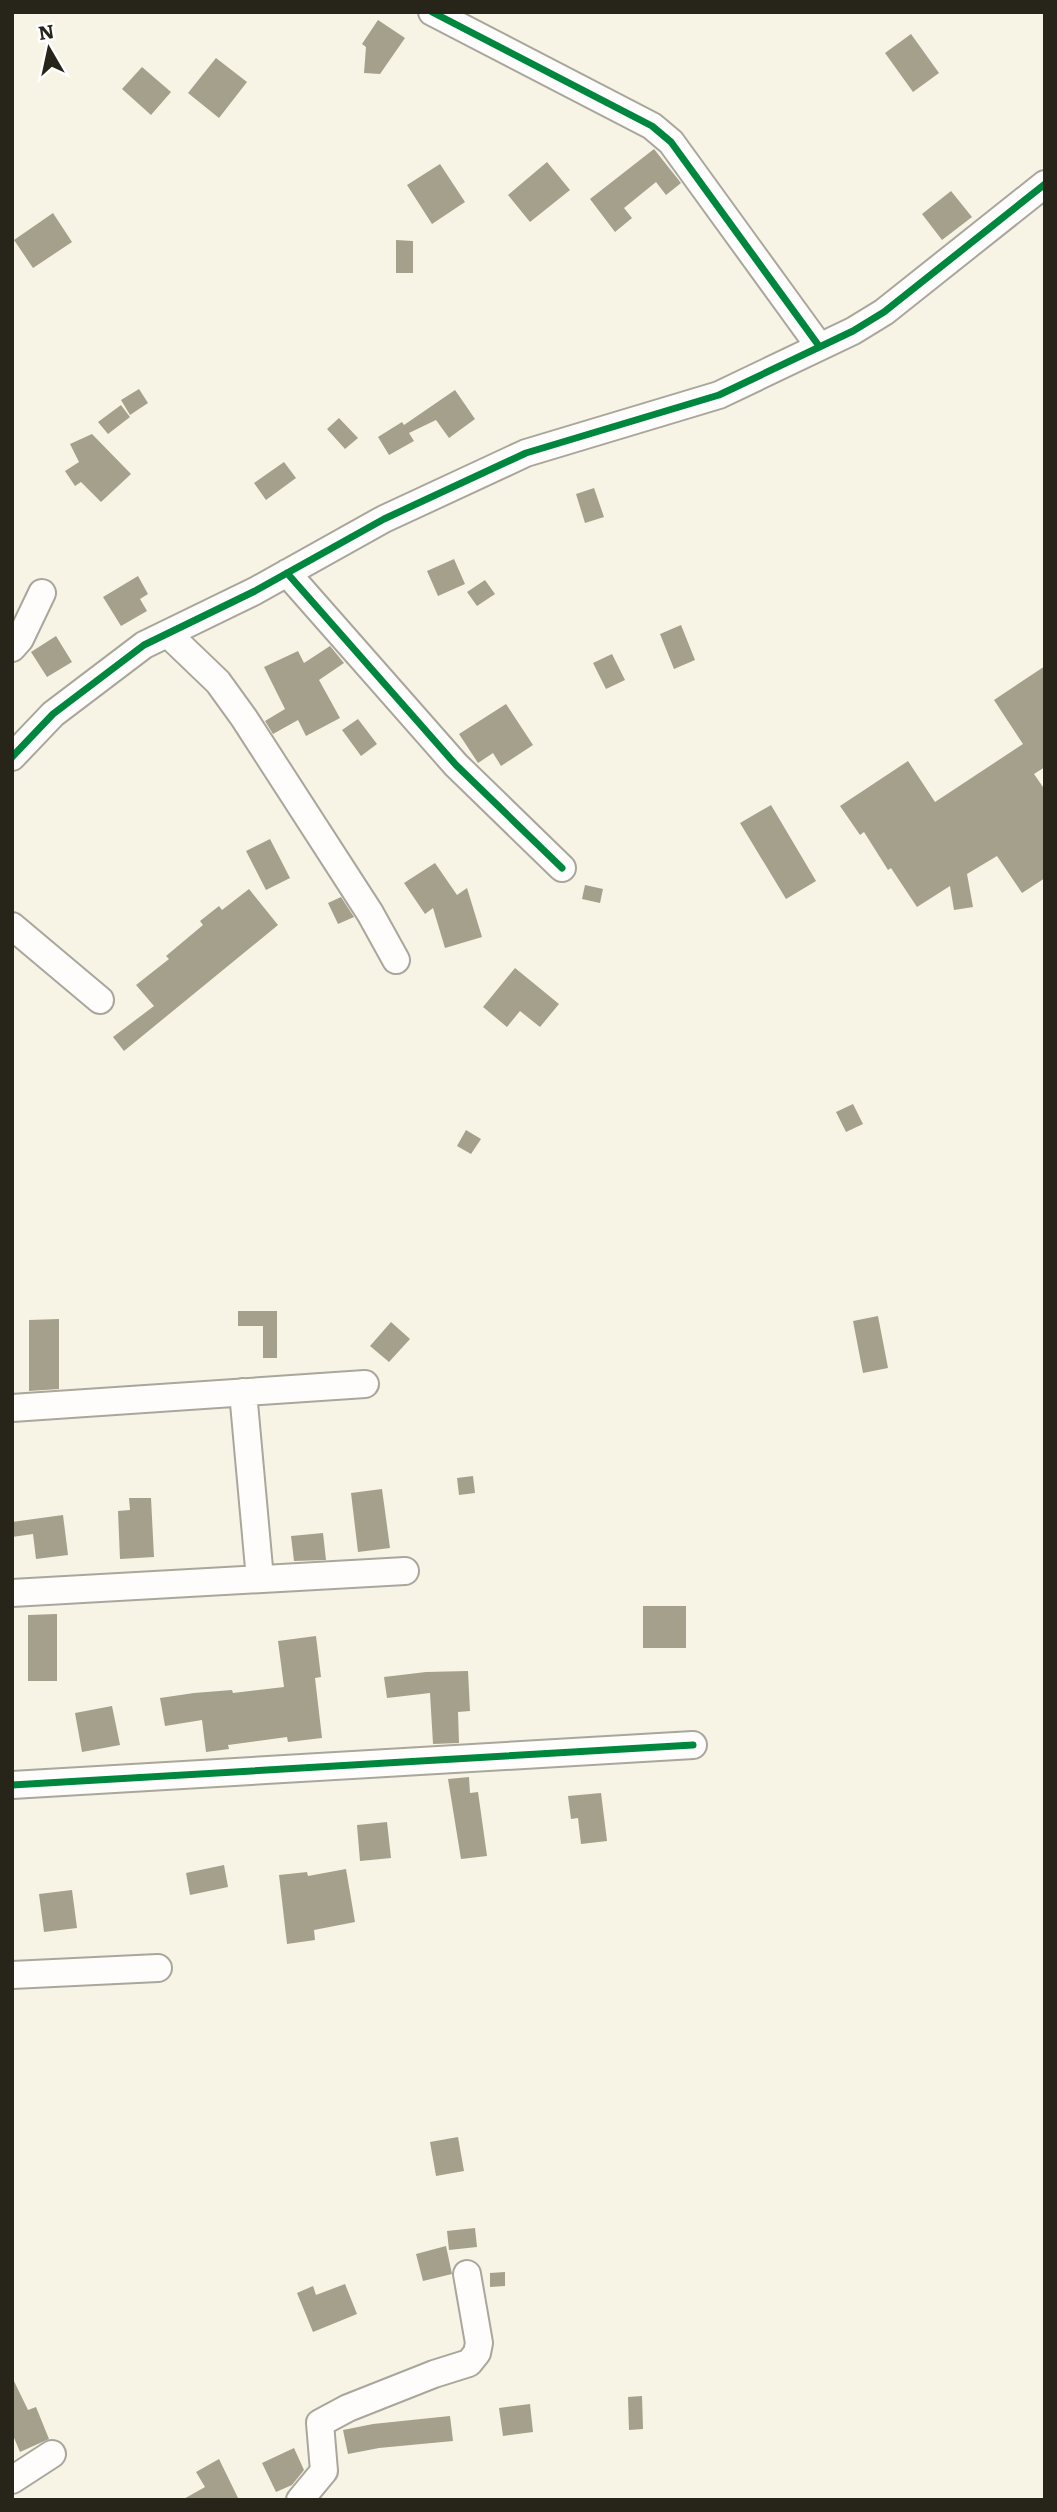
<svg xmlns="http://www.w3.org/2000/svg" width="1057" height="2512" font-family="Literata,serif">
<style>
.building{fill:#a4a08b}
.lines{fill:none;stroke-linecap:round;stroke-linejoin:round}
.minor-casing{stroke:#a9a69b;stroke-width:30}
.minor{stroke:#fefdfb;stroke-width:26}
.cycleway-casing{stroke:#fff;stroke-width:11}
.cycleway{stroke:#00873e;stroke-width:7}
</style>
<rect width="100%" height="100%" fill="#f7f4e5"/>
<path class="building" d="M 378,20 L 405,38 L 380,74 L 364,73 L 366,47 L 362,44 Z
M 911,34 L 939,73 L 913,92 L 885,53 Z
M 216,58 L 247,82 L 219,118 L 188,93 Z
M 142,67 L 171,92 L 151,115 L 122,89 Z
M 654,149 L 681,183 L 666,195 L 656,182 L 624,208 L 632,218 L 615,232 L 590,199 Z
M 547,162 L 570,190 L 530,222 L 508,195 Z
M 440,164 L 465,202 L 432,224 L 407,185 Z
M 951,191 L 972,217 L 942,240 L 922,214 Z
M 53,213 L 72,242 L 33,268 L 14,240 Z
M 396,240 L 413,241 L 413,273 L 396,273 Z
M 139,389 L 148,403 L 130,415 L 121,400 Z
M 455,390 L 475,419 L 449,438 L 436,420 L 409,433 L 414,441 L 389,455 L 378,437 L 402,422 L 404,425 Z
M 121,405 L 130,417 L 108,434 L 98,422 Z
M 339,418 L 358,438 L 345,449 L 327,429 Z
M 92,434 L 131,474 L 101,502 L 81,482 L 75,486 L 65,471 L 79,462 L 70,444 Z
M 284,462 L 296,478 L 266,500 L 254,483 Z
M 594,488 L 604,517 L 585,523 L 576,494 Z
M 454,559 L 465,584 L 438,596 L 427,571 Z
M 138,576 L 148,594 L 140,599 L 147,611 L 121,626 L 103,597 Z
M 485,580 L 495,594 L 477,606 L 467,592 Z
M 681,625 L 695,660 L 674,669 L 660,634 Z
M 56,636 L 72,662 L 47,677 L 31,652 Z
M 330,646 L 344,663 L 319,680 L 340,718 L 306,736 L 298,720 L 273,734 L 265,721 L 285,709 L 264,667 L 298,651 L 304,663 Z
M 612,654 L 625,680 L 606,689 L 593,663 Z
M 1045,666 L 1045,767 L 1034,774 L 1045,790 L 1045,878 L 1022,893 L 997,856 L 967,874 L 973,907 L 954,910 L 950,886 L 917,907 L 891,868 L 888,870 L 864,832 L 860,835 L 840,806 L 908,761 L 935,802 L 1023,744 L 994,700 Z
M 506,704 L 533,745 L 501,766 L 493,753 L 478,763 L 459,734 Z
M 358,719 L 377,744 L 361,756 L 342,730 Z
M 771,805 L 816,881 L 786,899 L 740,823 Z
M 270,839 L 290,878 L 266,890 L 246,851 Z
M 435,863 L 457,895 L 467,888 L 482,937 L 445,948 L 433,908 L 425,914 L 404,883 Z
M 585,885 L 603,889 L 600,903 L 582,899 Z
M 249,889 L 278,925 L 124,1051 L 113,1037 L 154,1006 L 136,985 L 169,959 L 166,956 L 203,925 L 200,921 L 219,906 L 222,910 Z
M 341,897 L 354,917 L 338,924 L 328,903 Z
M 515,968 L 559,1004 L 540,1027 L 520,1011 L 507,1027 L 483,1007 Z
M 853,1104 L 863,1124 L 846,1132 L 836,1112 Z
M 466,1130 L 481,1139 L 471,1154 L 457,1146 Z
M 238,1311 L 277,1311 L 277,1358 L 263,1358 L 263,1326 L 238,1326 Z
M 878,1316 L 888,1368 L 863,1373 L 853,1321 Z
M 59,1319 L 59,1389 L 29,1391 L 29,1320 Z
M 391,1322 L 410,1339 L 389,1362 L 370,1346 Z
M 473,1476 L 475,1493 L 459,1495 L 457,1478 Z
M 382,1489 L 390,1548 L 358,1552 L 351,1493 Z
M 129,1498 L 151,1498 L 154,1557 L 120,1559 L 118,1511 L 130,1510 Z
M 63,1515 L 68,1555 L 36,1559 L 33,1534 L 12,1537 L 12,1522 Z
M 323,1533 L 326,1560 L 294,1561 L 291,1536 Z
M 643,1606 L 686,1606 L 686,1648 L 643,1648 Z
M 57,1614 L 57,1681 L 28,1681 L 28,1615 Z
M 316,1636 L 321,1677 L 315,1678 L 322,1738 L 288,1742 L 287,1737 L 228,1745 L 229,1749 L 206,1752 L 202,1720 L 165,1726 L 160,1698 L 194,1693 L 232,1690 L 233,1693 L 284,1687 L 278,1641 Z
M 468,1671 L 470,1711 L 458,1712 L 459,1743 L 433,1744 L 430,1693 L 387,1698 L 384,1677 L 426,1672 Z
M 112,1706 L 120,1745 L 82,1752 L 75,1713 Z
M 469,1777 L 470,1793 L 478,1792 L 487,1856 L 461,1859 L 448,1779 Z
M 601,1793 L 607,1841 L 581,1844 L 578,1818 L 571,1819 L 568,1796 Z
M 387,1822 L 391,1858 L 360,1861 L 357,1825 Z
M 224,1865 L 228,1887 L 190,1895 L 186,1873 Z
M 346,1869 L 355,1922 L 314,1930 L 315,1940 L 287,1944 L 279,1875 L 307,1872 L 308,1876 Z
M 72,1890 L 77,1928 L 44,1932 L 39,1894 Z
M 458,2137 L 464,2171 L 436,2176 L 430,2142 Z
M 475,2228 L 477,2247 L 449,2250 L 447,2231 Z
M 446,2246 L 452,2274 L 423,2281 L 416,2254 Z
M 505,2272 L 505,2286 L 490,2287 L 490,2273 Z
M 345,2284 L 357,2314 L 313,2332 L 297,2293 L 313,2286 L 316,2295 Z
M 12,2377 L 28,2410 L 36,2407 L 49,2439 L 20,2452 L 12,2433 Z
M 642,2396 L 643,2429 L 629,2430 L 628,2397 Z
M 530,2404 L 533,2432 L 503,2436 L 499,2408 Z
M 450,2416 L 453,2441 L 379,2448 L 348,2454 L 343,2430 L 373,2424 Z
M 294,2448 L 304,2470 L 292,2485 L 276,2492 L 262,2463 Z
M 219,2459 L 239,2500 L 182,2500 L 205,2487 L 196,2472 Z"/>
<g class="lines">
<defs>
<path id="minor" d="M 432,12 L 652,126 L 671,142 L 819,346
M 287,573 L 456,765 L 562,868
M 168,634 L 218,682 L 244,718 L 370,913 L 396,960
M 12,648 L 20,639 L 42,593
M 12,757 L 53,714 L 144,645 L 255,591 L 384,519 L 526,453 L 719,395 L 853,331 L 884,312 L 1045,184
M 12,926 L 100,1000
M 243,1392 L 260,1579
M 12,1408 L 365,1384
M 12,1593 L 405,1571
M 12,1785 L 693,1745
M 12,1975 L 158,1968
M 12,2480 L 52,2454
M 300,2500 L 324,2471 L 320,2423 L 348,2408 L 434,2374 L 469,2363 L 477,2353 L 479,2343 L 467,2274"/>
</defs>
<use href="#minor" class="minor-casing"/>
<use href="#minor" class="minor"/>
<defs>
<path id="cycleway" d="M 432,12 L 652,126 L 671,142 L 819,346
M 287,573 L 456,765 L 562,868
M 12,757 L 53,714 L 144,645 L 255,591 L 384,519 L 526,453 L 719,395 L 853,331 L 884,312 L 1045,184
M 12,1785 L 693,1745"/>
</defs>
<use href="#cycleway" class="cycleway-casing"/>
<use href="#cycleway" class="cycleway"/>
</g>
<rect width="1057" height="2512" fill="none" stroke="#27251a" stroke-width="28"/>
<g transform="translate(49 49) rotate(351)" stroke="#ffffff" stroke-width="5" paint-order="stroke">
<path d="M0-5L12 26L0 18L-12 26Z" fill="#27251a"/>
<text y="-10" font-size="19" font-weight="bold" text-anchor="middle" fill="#27251a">N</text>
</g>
</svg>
